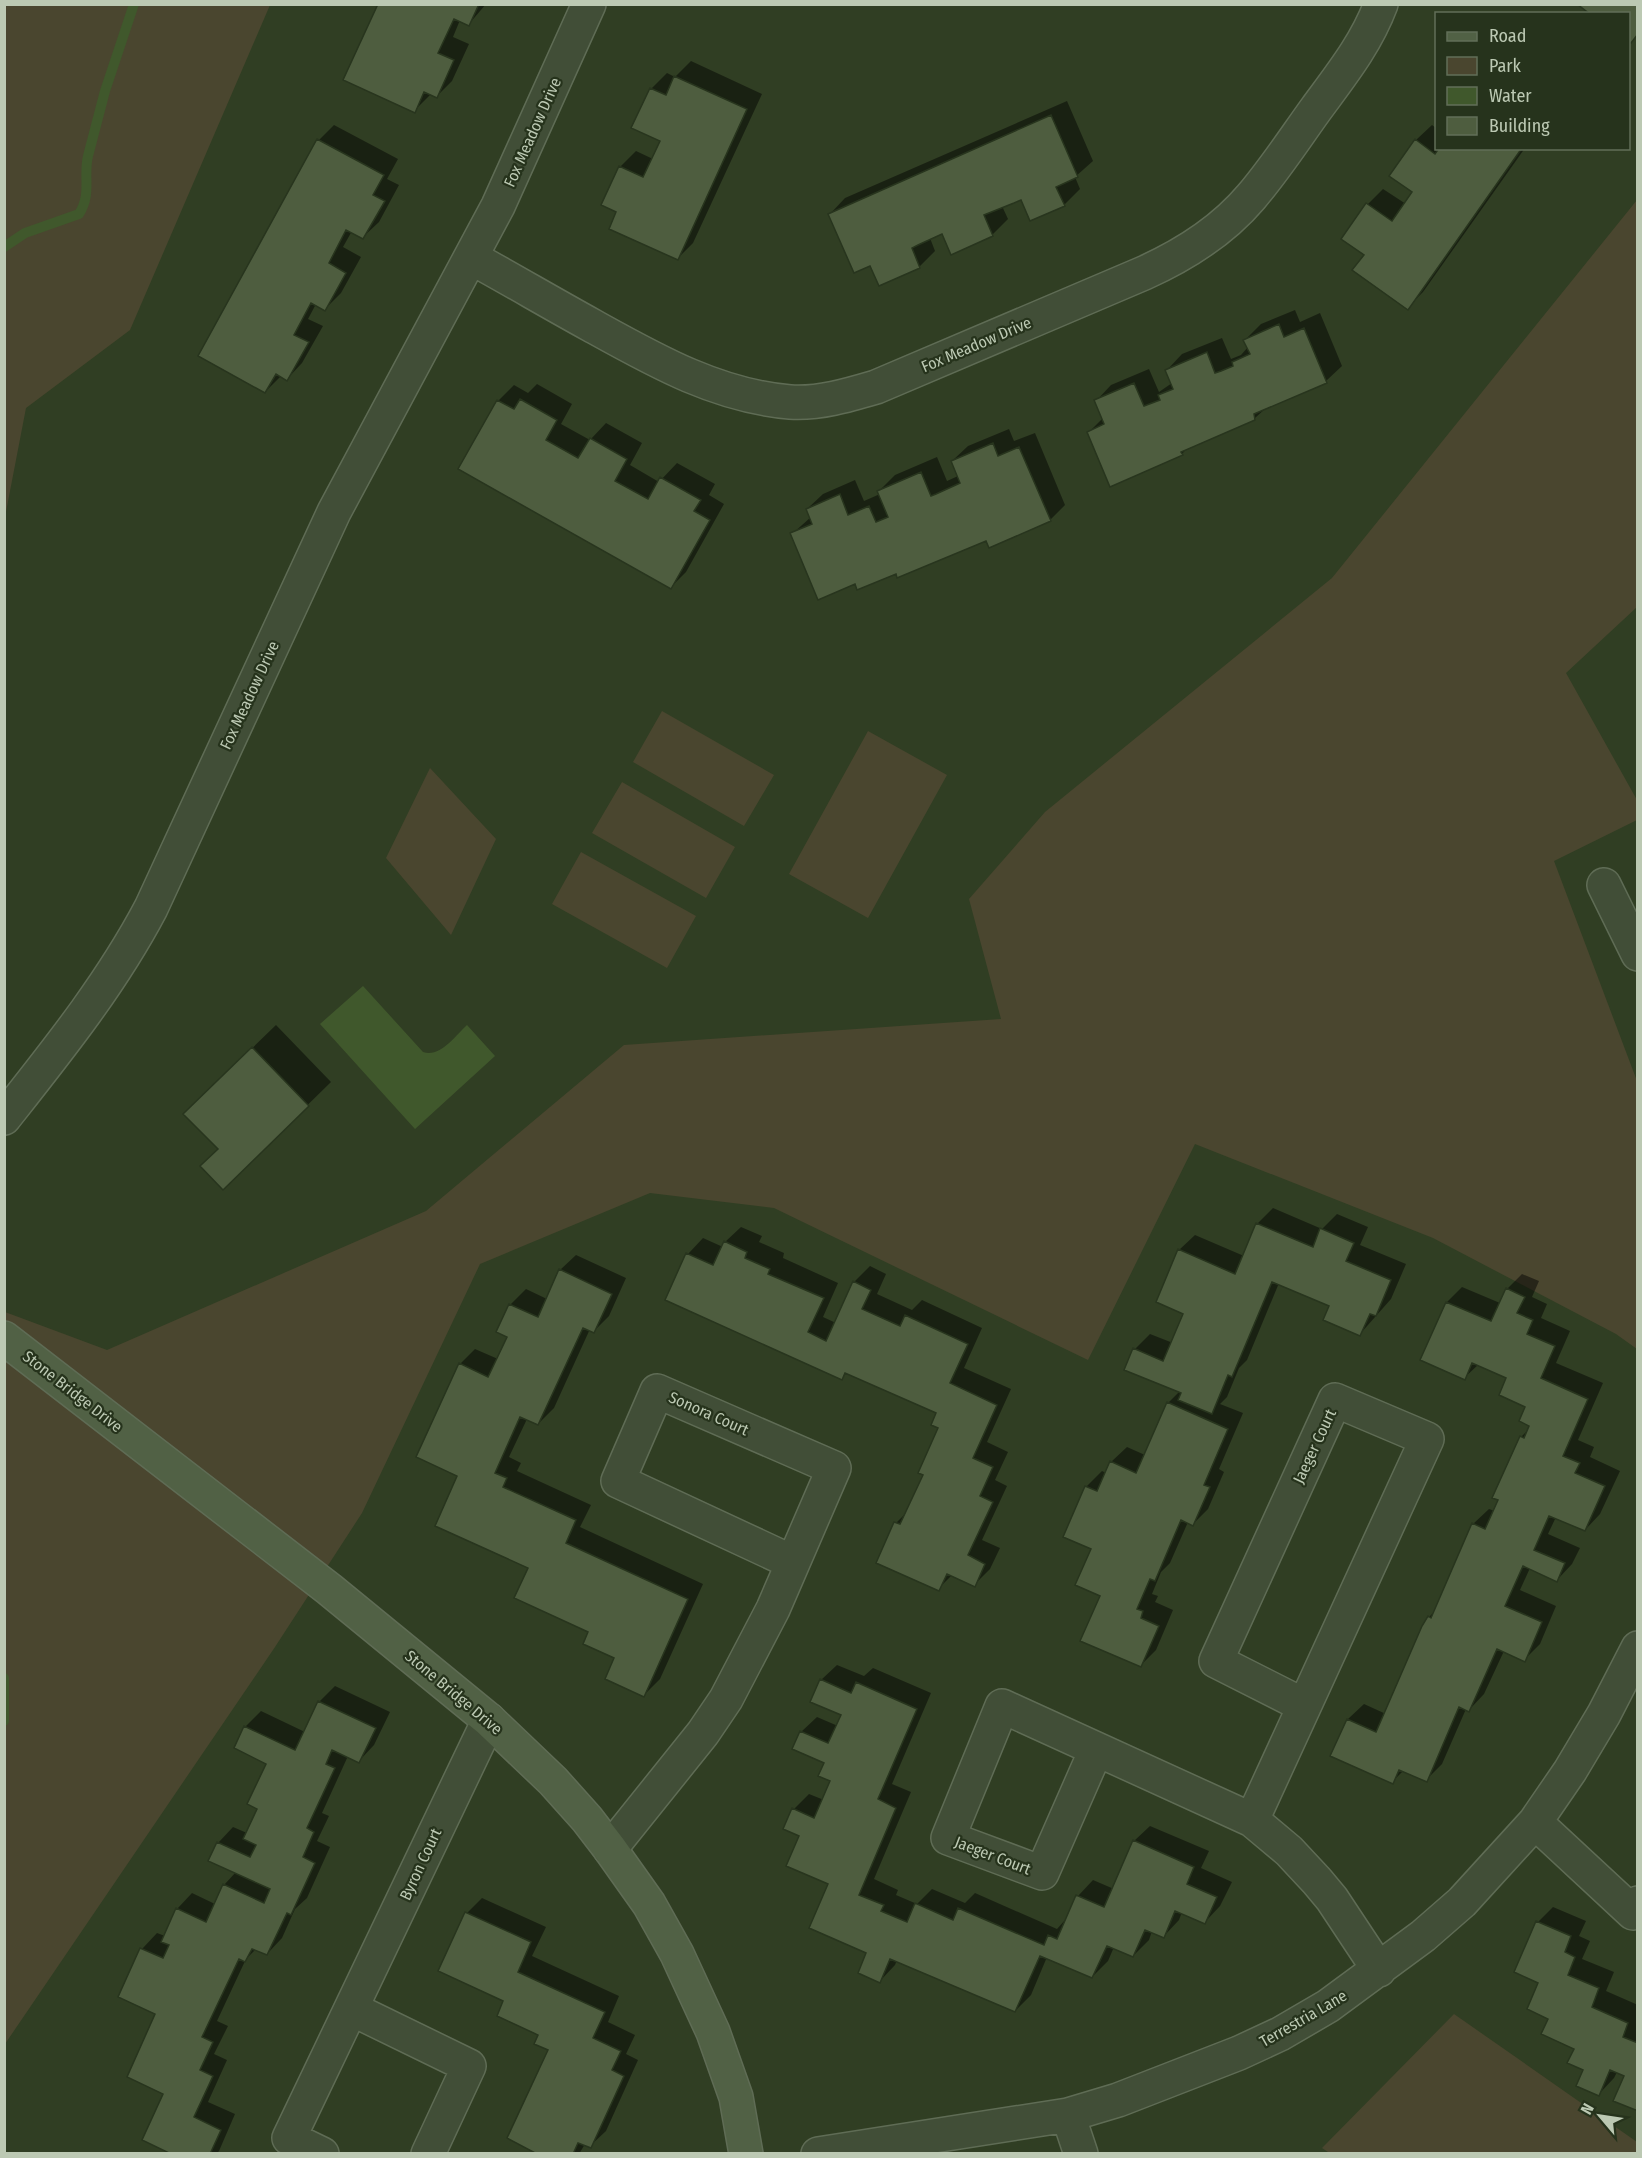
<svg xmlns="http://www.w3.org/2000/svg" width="1642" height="2158" font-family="'Fira Sans Condensed',sans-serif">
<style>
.green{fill:#4a462f}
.water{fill:#40582c}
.shadow{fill:#0007}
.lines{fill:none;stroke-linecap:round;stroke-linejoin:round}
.stream{stroke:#40582c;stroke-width:10}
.building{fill:#4e5d3f;stroke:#28351e;stroke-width:1.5}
.street-casing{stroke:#5f6c55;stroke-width:36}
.secondary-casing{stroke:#5f6c55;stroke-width:36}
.street{stroke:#414e37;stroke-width:33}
.secondary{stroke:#516145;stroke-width:33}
.labels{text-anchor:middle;stroke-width:4.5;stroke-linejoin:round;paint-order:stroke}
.street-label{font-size:16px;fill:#bcc9b3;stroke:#26331c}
</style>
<rect width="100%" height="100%" fill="#303e23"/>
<path class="green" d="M 5,4 L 270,5 L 130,330 L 26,408 L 5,517 Z
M 1637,200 L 1637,607 L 1566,673 L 1637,800 L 1637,820 L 1554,861 L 1637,1081 L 1637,1349 L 1616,1334 L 1433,1238 L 1195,1144 L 1088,1360 L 774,1208 L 650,1193 L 480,1264 L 362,1513 L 275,1647 L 5,2044 L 5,1312 L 107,1350 L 426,1211 L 624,1045 L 1001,1019 L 969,899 L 1045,812 L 1332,578 Z
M 662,711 L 774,775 L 744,826 L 633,762 Z
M 868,731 L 947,775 L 868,918 L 789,874 Z
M 430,768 L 496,839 L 451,935 L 386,858 Z
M 622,782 L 735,847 L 706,898 L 592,833 Z
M 581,852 L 696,916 L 667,968 L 552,904 Z
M 1454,2014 L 1637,2142 L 1637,2153 L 1331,2154 L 1322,2148 Z"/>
<path class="water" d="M 363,986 L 423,1052 C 440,1058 455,1036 467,1025 L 495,1056 L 415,1129 L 320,1024 Z"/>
<path class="shadow" d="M 379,4 L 486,4 L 469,24 L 460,20 L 453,37 L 469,44 L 452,81 L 436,97 L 431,94 L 414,111 Z
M 691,61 L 762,94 L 693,243 L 678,258 L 618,212 L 620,167 L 636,151 L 653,159 L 662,140 L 651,89 L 667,73 L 675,77 Z
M 1067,101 L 1093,161 L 1075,177 L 1080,189 L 1064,205 L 1022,198 L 1002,206 L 1008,219 L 992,235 L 943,232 L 930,238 L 935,251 L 920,266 L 880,284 L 871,264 L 830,214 L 845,198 Z
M 334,125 L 398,159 L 387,179 L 399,185 L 379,222 L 363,237 L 352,231 L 343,247 L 361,257 L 341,293 L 325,309 L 316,304 L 308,319 L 323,326 L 302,363 L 287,379 L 281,376 L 265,392 L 319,140 Z
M 1432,125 L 1436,128 L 1436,148 L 1525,148 L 1423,292 L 1407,308 L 1366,254 L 1343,238 L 1368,204 L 1383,189 L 1406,204 L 1414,192 L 1416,140 Z
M 1295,310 L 1300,322 L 1320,313 L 1342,366 L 1326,381 L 1266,408 L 1255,418 L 1189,446 L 1182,454 L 1089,432 L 1103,418 L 1096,401 L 1111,385 L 1149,369 L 1159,392 L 1172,383 L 1167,370 L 1182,354 L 1222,338 L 1231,359 L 1241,355 L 1248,347 L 1245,340 L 1261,324 Z
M 537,384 L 572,404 L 561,424 L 590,440 L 606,423 L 642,443 L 630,465 L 659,482 L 677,463 L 715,484 L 709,495 L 724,504 L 686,572 L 670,588 L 460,469 L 498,401 L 514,385 L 528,393 Z
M 1009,429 L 1014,441 L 1035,433 L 1065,505 L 1050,520 L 987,539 L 897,572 L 856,582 L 792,534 L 811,517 L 807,509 L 823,494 L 855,480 L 864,501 L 880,494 L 879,491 L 895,475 L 937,457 L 947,481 L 958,476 L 952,461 L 968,446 Z
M 276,1025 L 331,1082 L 223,1188 L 219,1149 L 209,1090 Z
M 1273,1208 L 1322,1229 L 1337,1214 L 1368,1227 L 1360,1245 L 1406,1264 L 1391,1299 L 1360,1334 L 1330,1305 L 1279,1283 L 1247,1360 L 1239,1368 L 1227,1397 L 1220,1404 L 1243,1413 L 1219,1469 L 1224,1472 L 1208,1509 L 1193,1524 L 1188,1522 L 1170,1563 L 1161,1572 L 1152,1594 L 1158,1596 L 1155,1602 L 1173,1610 L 1156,1650 L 1141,1665 L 1102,1595 L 1093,1548 L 1086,1487 L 1102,1471 L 1106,1473 L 1111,1462 L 1127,1447 L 1145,1455 L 1168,1403 L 1180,1391 L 1135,1349 L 1150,1334 L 1173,1343 L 1185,1313 L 1179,1250 L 1195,1235 L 1244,1256 L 1257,1224 Z
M 741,1227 L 762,1236 L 759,1242 L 784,1253 L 783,1258 L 838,1283 L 823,1317 L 836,1323 L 854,1282 L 870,1266 L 886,1274 L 877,1294 L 912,1310 L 922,1300 L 982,1328 L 964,1368 L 1011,1389 L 987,1442 L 1008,1452 L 995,1480 L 1007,1486 L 982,1540 L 1000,1548 L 990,1569 L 974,1585 L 952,1575 L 938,1589 L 896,1523 L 908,1511 L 925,1474 L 940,1427 L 938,1413 L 847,1372 L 841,1378 L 688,1254 L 703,1238 L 723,1247 L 725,1242 Z
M 576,1255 L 626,1278 L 609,1316 L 594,1331 L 590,1329 L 554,1408 L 538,1424 L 527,1419 L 509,1457 L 521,1463 L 517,1471 L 591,1505 L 580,1527 L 703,1584 L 660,1679 L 644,1695 L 616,1658 L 530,1567 L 459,1475 L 460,1364 L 475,1349 L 498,1359 L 509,1336 L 510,1305 L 526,1289 L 547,1299 L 560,1270 Z
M 1522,1274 L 1539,1281 L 1532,1297 L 1547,1304 L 1541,1318 L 1570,1331 L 1556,1363 L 1603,1383 L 1578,1440 L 1594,1447 L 1590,1457 L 1620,1471 L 1600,1514 L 1585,1530 L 1556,1517 L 1548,1534 L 1580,1548 L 1572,1564 L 1557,1580 L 1530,1568 L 1520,1590 L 1556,1606 L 1540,1644 L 1524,1660 L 1504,1651 L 1484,1694 L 1469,1710 L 1466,1709 L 1442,1764 L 1426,1780 L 1404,1770 L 1392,1782 L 1332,1756 L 1348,1719 L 1364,1704 L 1386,1714 L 1429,1617 L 1436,1610 L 1473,1524 L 1489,1509 L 1495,1511 L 1521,1437 L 1529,1429 L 1527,1406 L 1508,1377 L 1479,1364 L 1464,1378 L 1447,1302 L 1462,1287 L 1500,1303 L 1507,1289 Z
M 837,1665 L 864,1676 L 873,1668 L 931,1693 L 892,1784 L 911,1792 L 874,1879 L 898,1890 L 896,1895 L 917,1904 L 932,1889 L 965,1903 L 975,1893 L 1057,1929 L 1065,1920 L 1078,1896 L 1093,1880 L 1114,1889 L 1134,1841 L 1150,1826 L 1209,1851 L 1201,1868 L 1232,1882 L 1220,1906 L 1205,1922 L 1182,1912 L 1179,1920 L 1164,1936 L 1152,1931 L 1149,1940 L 1133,1956 L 1114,1947 L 1108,1961 L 1092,1977 L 1047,1957 L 1031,1995 L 1015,2011 L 897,1960 L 895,1965 L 880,1981 L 868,1952 L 830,1883 L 794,1809 L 809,1794 L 824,1800 L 832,1781 L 826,1762 L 801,1732 L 817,1717 L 838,1726 L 843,1714 L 821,1680 Z
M 335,1686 L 390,1712 L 374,1745 L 359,1761 L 348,1756 L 322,1813 L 329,1816 L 317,1841 L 330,1847 L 307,1898 L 295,1909 L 282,1938 L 267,1954 L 256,1949 L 246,1959 L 217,2021 L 228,2026 L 214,2054 L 227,2060 L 208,2102 L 235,2114 L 219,2151 L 216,2154 L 174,2154 L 165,2093 L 157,2013 L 120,1996 L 142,1949 L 157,1933 L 165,1936 L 177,1909 L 192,1893 L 215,1904 L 224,1885 L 236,1872 L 218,1843 L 233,1827 L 247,1833 L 259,1808 L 268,1763 L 245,1727 L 261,1711 L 305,1732 L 319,1702 Z
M 482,1898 L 546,1927 L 532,1956 L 619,1996 L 608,2022 L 635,2035 L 626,2054 L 638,2060 L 606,2131 L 590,2146 L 585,2144 L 579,2154 L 539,2154 L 550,2050 L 540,2035 L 505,2001 L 467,1913 Z
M 1553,1907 L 1586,1921 L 1579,1936 L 1590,1941 L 1582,1959 L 1614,1972 L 1606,1991 L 1638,2005 L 1638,2109 L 1626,2076 L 1617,2072 L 1614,2078 L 1599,2094 L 1585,2069 L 1576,2048 L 1550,2018 L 1540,1982 L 1538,1922 Z"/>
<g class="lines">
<path class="stream" d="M 4,247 L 25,233 L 79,214 C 92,194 83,177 88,156 L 105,91 L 134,4
M 4,1678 L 4,1721"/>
</g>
<path class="building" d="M 378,4 L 479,4 L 469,26 L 454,19 L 438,53 L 454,60 L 437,98 L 424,92 L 415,113 L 343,80 Z
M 1577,4 L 1638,4 L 1638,34 L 1631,43 L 1628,41 L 1628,14 L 1590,14 Z
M 674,76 L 747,109 L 678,260 L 609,229 L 616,212 L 601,205 L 619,166 L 643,177 L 660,141 L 631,128 L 650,88 L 666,95 Z
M 1051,115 L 1078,177 L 1056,187 L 1065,206 L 1030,221 L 1021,200 L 1014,203 L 984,215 L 993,236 L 951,255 L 942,234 L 918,245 L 912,248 L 920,268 L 879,286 L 870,266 L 854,273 L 828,214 Z
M 317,139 L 384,175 L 373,195 L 385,201 L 363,239 L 346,230 L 329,263 L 346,273 L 325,311 L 311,303 L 294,335 L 309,342 L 287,381 L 276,374 L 265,393 L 198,356 Z
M 1415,139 L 1435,154 L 1439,148 L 1522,148 L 1408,310 L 1352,270 L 1364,255 L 1341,239 L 1366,203 L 1392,221 L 1412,192 L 1389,176 Z
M 1279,324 L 1284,337 L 1304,328 L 1327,383 L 1254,414 L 1255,420 L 1181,452 L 1183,455 L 1110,487 L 1087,432 L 1104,424 L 1094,400 L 1134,383 L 1144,406 L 1160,400 L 1158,395 L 1173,389 L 1165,370 L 1207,352 L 1215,373 L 1221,371 L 1233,366 L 1232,362 L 1250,354 L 1243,340 Z
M 520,399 L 557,420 L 546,440 L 578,458 L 590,438 L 627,459 L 615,481 L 648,499 L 660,477 L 701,500 L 694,511 L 710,520 L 671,589 L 458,469 L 497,400 L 514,409 Z
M 993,443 L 998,456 L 1019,447 L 1051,521 L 989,548 L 986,541 L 897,578 L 896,574 L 857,590 L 855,584 L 818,600 L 790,533 L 812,524 L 806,509 L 840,494 L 848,515 L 869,506 L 876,522 L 888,517 L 877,491 L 921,472 L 931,496 L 936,494 L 960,483 L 951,461 Z
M 252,1047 L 309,1106 L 223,1190 L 200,1166 L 218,1149 L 183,1114 Z
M 1256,1223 L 1313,1247 L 1320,1228 L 1354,1243 L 1346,1261 L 1391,1280 L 1376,1316 L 1370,1314 L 1360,1336 L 1323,1320 L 1329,1306 L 1272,1282 L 1232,1377 L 1228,1375 L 1212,1414 L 1178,1400 L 1181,1393 L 1124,1370 L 1133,1348 L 1163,1361 L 1183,1314 L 1156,1302 L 1178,1249 L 1235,1274 Z
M 724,1241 L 747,1252 L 745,1258 L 770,1269 L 768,1274 L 824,1298 L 808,1332 L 826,1341 L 853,1281 L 871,1290 L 862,1309 L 900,1326 L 905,1315 L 968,1344 L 950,1383 L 997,1405 L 973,1458 L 993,1467 L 980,1496 L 993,1502 L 968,1555 L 985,1564 L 975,1587 L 947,1574 L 939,1591 L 876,1563 L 894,1522 L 900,1524 L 923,1475 L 918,1473 L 938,1428 L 931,1425 L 936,1413 L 845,1373 L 842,1380 L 665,1300 L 686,1253 L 713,1265 Z
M 559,1269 L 612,1294 L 594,1333 L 583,1328 L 538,1425 L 520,1417 L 495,1473 L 507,1478 L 503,1487 L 576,1520 L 566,1543 L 688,1599 L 644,1697 L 605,1679 L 614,1658 L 583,1644 L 588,1632 L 514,1598 L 528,1568 L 435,1526 L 457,1476 L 416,1457 L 459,1363 L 488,1377 L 507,1337 L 496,1332 L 509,1304 L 538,1317 Z
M 1506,1288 L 1525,1297 L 1517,1313 L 1533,1320 L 1527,1334 L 1555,1346 L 1541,1378 L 1588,1399 L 1563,1456 L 1580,1463 L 1575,1473 L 1605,1486 L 1585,1531 L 1549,1516 L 1534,1550 L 1565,1563 L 1557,1582 L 1523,1566 L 1505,1606 L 1542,1622 L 1525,1662 L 1497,1649 L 1469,1712 L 1459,1707 L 1427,1782 L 1399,1770 L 1393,1784 L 1330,1756 L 1347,1719 L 1376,1732 L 1422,1626 L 1428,1616 L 1431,1618 L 1472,1523 L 1485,1529 L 1498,1500 L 1492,1498 L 1520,1436 L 1524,1438 L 1529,1426 L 1519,1421 L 1525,1407 L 1499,1395 L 1506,1378 L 1472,1363 L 1465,1380 L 1420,1360 L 1446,1302 L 1491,1321 Z
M 1167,1402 L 1228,1429 L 1204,1485 L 1210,1487 L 1193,1526 L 1181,1520 L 1155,1581 L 1150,1579 L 1137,1609 L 1143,1611 L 1141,1618 L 1159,1626 L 1141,1667 L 1080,1641 L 1100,1596 L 1075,1585 L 1091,1549 L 1063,1537 L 1085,1486 L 1097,1491 L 1110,1461 L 1136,1473 Z
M 820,1679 L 851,1693 L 856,1682 L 917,1709 L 878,1799 L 896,1808 L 859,1895 L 884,1905 L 881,1911 L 907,1922 L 915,1903 L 953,1920 L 958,1908 L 1044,1945 L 1048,1935 L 1057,1939 L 1076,1895 L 1104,1907 L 1133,1840 L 1194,1867 L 1187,1884 L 1217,1897 L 1205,1924 L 1175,1911 L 1164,1938 L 1145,1930 L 1133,1957 L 1107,1946 L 1092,1978 L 1040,1956 L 1015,2012 L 890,1959 L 880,1983 L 858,1973 L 866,1953 L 809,1928 L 828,1884 L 786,1866 L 799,1836 L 783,1829 L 792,1808 L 814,1818 L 830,1781 L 818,1776 L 824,1763 L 792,1749 L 800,1731 L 828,1743 L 841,1715 L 810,1702 Z
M 318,1701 L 376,1728 L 359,1763 L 332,1750 L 326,1764 L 335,1768 L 307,1828 L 314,1832 L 303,1857 L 315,1863 L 291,1915 L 287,1913 L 267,1955 L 252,1949 L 245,1962 L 239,1959 L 202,2037 L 213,2042 L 200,2070 L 213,2076 L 194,2117 L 221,2130 L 210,2154 L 171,2154 L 142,2140 L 163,2094 L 127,2077 L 155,2014 L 118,1997 L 140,1948 L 163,1958 L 169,1945 L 161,1942 L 176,1908 L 206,1922 L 223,1884 L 264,1903 L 270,1889 L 208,1861 L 217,1842 L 250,1857 L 256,1845 L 243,1839 L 257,1809 L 247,1804 L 266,1764 L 234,1748 L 244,1726 L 295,1750 Z
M 465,1912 L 531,1942 L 518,1972 L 605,2012 L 593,2038 L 621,2051 L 612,2070 L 624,2076 L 591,2148 L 578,2143 L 573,2154 L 537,2154 L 507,2138 L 548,2050 L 534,2044 L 538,2035 L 497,2016 L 503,2001 L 438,1971 Z
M 1536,1921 L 1571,1936 L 1565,1952 L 1575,1957 L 1568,1975 L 1599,1988 L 1592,2007 L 1628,2023 L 1623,2037 L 1638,2043 L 1638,2111 L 1613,2101 L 1624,2076 L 1610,2070 L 1599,2096 L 1576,2086 L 1583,2070 L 1567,2063 L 1574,2049 L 1541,2034 L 1548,2019 L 1527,2009 L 1538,1983 L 1514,1972 Z"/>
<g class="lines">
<defs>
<path id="street" d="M 472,258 C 512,280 551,303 591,325 C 654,360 717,396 790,402 C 819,404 849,395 876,387 L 1144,273 C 1184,255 1223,230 1251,197 C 1275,169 1295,138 1316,109 C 1341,75 1366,44 1381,4
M 1604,885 L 1638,954
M 4,1118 C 57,1051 111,984 151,908 L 334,512 L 498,206 L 589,4
M 1096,1750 L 1042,1873 L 948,1838 L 1002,1706 L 1252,1820 L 1289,1851 L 1317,1881 L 1332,1899 L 1379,1970
M 1252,1820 L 1427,1439 L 1335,1400 L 1216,1661 L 1303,1705
M 1535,1822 L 1633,1913 L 1638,1903
M 610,1849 L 703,1733 L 726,1699 L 773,1609 L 834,1468 L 657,1391 L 618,1481 L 792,1562
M 352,2009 L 469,2066 L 428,2154
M 1068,2115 L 1081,2154
M 322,2154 L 289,2138 L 489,1720
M 818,2154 L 1068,2115 L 1118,2100 L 1239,2053 L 1280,2034 L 1328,2006 L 1423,1936 L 1462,1902 L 1535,1822 L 1570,1771 L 1604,1714 L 1638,1648"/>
<path id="secondary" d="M 4,1338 L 329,1589 L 489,1720 L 553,1781 L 587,1819 L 610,1849 L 649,1904 L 677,1954 L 713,2032 L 736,2097 L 746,2154"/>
</defs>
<use href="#street" class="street-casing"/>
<use href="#secondary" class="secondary-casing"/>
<use href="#street" class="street"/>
<use href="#secondary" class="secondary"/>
</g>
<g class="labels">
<g class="street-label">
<text transform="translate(532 132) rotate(-66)" y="6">Fox Meadow Drive</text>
<text transform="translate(976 344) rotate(-23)" y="6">Fox Meadow Drive</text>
<text transform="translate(249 695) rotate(-65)" y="6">Fox Meadow Drive</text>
<text transform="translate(73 1391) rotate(38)" y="6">Stone Bridge Drive</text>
<text transform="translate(709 1413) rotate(24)" y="6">Sonora Court</text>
<text transform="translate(1314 1446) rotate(-65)" y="6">Jaeger Court</text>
<text transform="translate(454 1692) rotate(40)" y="6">Stone Bridge Drive</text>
<text transform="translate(993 1855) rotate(21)" y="6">Jaeger Court</text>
<text transform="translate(420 1864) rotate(-65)" y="6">Byron Court</text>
<text transform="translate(1303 2018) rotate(-30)" y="6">Terrestria Lane</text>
</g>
</g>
<rect width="1642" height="2158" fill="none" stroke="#bcc9b3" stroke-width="12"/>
<rect x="1435" y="12" width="195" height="138" fill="#26331c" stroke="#626f58" stroke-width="1.5"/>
<rect x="1447" y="32" width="30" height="9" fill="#516145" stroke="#626f58" stroke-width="1.5"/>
<text x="1489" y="42" font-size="18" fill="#bcc9b3">Road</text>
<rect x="1447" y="57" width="30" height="18" fill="#4a462f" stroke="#626f58" stroke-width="1.5"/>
<text x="1489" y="72" font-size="18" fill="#bcc9b3">Park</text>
<rect x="1447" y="87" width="30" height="18" fill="#40582c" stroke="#626f58" stroke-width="1.5"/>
<text x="1489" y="102" font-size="18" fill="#bcc9b3">Water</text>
<rect x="1447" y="117" width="30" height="18" fill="#4e5d3f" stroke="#626f58" stroke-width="1.5"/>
<text x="1489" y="132" font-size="18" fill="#bcc9b3">Building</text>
<g transform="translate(1600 2116) rotate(299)" stroke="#26331c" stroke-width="4.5" paint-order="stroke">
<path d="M0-4.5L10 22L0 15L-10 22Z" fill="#bcc9b3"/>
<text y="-9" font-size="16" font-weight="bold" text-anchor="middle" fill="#bcc9b3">N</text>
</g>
</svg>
